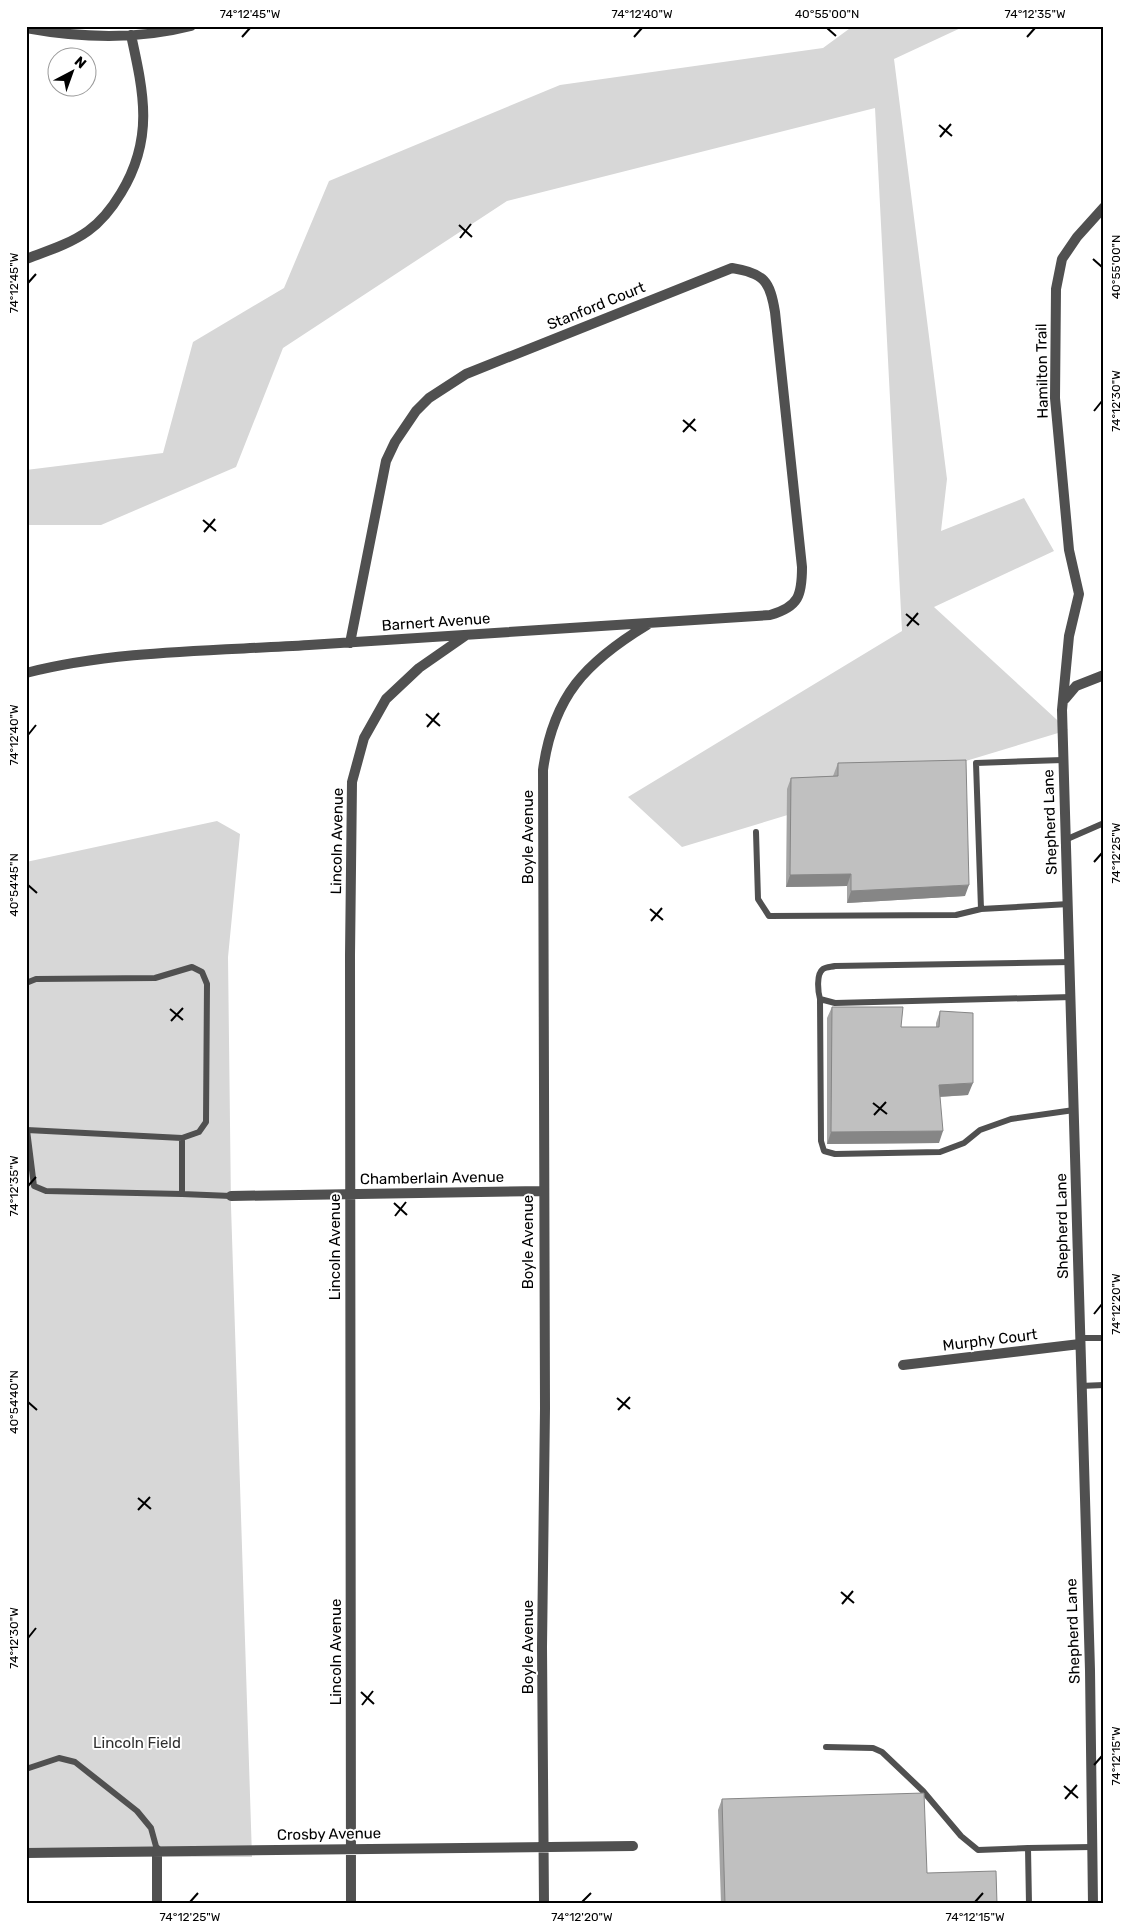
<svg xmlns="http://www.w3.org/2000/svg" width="1130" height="1930" font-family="Rubik,sans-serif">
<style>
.green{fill:#d7d7d7}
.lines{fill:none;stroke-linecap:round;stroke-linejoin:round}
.service{stroke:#505050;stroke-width:6}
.minor{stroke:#505050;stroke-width:10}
.wall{fill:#a5a5a5}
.shaded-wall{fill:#868686}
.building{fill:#c0c0c0;stroke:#868686}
.ticks{fill:none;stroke:#000;stroke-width:2}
.labels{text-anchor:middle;stroke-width:4;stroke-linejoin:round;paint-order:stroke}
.street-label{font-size:15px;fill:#000;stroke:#fff}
.park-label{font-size:15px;fill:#2e2e2e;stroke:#fff}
.neatline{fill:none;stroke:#000;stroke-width:2}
.ticks-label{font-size:12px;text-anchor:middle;fill:#000}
</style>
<rect width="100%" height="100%" fill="#fff"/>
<path class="green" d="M 853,26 L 965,26 L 894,59 L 947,479 L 941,531 L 1024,498 L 1054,551 L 934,607 L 1068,730 L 682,847 L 628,797 L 902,631 L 875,108 L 507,201 L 283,348 L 236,467 L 101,525 L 26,525 L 26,470 L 163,453 L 193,342 L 284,288 L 329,181 L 560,85 L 823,48 Z
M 217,821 L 240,834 L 228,957 L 231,1206 L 252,1857 L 26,1857 L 26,862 Z"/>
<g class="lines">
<path class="service" d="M 1063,760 L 976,763 L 981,909 L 1069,904
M 756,832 L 758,899 L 769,916 L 956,915 L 981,909
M 1065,840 L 1104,823
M 1071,962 L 835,966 C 831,967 826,967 823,969 C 816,974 818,992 820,999 L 835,1003 L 1072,997
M 26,983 L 36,979 L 155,978 L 192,967 L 202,972 L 207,984 L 206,1122 L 199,1132 L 182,1138
M 820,999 L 821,1141 L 824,1151 L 835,1154 L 940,1152 L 964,1143 L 980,1130 L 1011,1119 L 1074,1110
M 182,1194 L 46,1191 L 34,1186 L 27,1130 L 182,1138 L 182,1194 L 231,1196
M 1081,1338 L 1104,1338
M 1080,1386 L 1104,1385
M 826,1747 L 873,1748 L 882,1752 L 923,1791 L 961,1836 L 978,1850 L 1028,1848
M 26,1769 L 59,1758 L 75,1762 L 137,1811 L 151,1828 L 157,1850
M 1029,1904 L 1028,1848 L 1092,1847"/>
<path class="minor" d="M 26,28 C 81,38 137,40 191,26
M 26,259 C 47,251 70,244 88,231 C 102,221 112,208 121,193 C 154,139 144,94 131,35
M 26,673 C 116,650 216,651 309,645 C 462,636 616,625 770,615 C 799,607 802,595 802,567 L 775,312 C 770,281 764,273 732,268 L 466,374 L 429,398 L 416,411 L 395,442 L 386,461 L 350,643
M 1065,699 L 1076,686 L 1104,675
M 231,1196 L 543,1191
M 903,1365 L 1080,1344
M 157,1850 L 157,1904
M 26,1853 L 633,1846
M 351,1904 L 350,955 L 352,782 L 364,738 L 386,699 L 419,668 L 465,636
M 544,1904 L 542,1647 L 545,1408 L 543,770 C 553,696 586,662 647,625
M 1093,1904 L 1090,1670 L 1062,710 L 1069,636 L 1079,594 L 1069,550 L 1055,398 L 1056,289 L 1062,259 L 1077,237 L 1104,207"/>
</g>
<path class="wall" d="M 838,763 L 965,896 L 847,903 L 847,886 L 786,887 L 787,789 L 791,778 L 833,776 Z
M 832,1007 L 901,1027 L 936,1027 L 936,1023 L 940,1011 L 968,1095 L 940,1097 L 939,1143 L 827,1144 L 827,1018 Z
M 722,1799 L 927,1873 L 997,1904 L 721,1904 L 718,1810 Z"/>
<path class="shaded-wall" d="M 851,874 L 847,886 L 786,887 L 790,875 Z
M 969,885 L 965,896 L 847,903 L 851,891 Z
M 973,1083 L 968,1095 L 935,1097 L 939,1085 Z
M 943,1131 L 939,1143 L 827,1144 L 831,1132 Z"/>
<path class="building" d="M 966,760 L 969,885 L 851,891 L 851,874 L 790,875 L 791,778 L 838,776 L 838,763 Z
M 832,1007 L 903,1007 L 901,1027 L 939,1027 L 940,1011 L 973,1013 L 973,1083 L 939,1085 L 943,1131 L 831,1132 Z
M 924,1793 L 927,1873 L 996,1871 L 997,1904 L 725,1904 L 722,1799 Z"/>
<path class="ticks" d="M 827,28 L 836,36M 242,37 L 250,28M 634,37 L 642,28M 1027,37 L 1035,28M 939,125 L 952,136M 940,137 L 951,124M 459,225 L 472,237M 460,238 L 471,224M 1093,259 L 1102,267M 28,283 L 36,274M 1094,411 L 1102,401M 683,420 L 696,431M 683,432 L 695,419M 203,520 L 216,531M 204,532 L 215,519M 906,614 L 919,625M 907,626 L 918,613M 426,714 L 440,726M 427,727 L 439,713M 28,735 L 36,725M 1094,862 L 1102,853M 28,885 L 37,893M 650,909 L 663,920M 651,921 L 662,908M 170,1009 L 183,1020M 171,1021 L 183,1008M 873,1103 L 887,1114M 874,1115 L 886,1102M 28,1186 L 36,1177M 394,1203 L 407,1215M 395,1216 L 406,1202M 1094,1314 L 1102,1304M 617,1398 L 630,1409M 28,1402 L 37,1410M 618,1410 L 630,1397M 138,1498 L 151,1509M 138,1510 L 150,1497M 841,1592 L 854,1603M 842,1604 L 853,1591M 28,1638 L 36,1628M 361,1692 L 374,1704M 362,1705 L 373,1691M 1094,1765 L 1102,1756M 1064,1786 L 1078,1798M 1065,1799 L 1077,1785M 190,1902 L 198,1893M 582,1902 L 591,1893M 975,1902 L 983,1893"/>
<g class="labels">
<g class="street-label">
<text transform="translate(596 306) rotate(-22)" y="5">Stanford Court</text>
<text transform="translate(1042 371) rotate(-91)" y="5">Hamilton Trail</text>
<text transform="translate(436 622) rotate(-4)" y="5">Barnert Avenue</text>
<text transform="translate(1050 822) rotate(-92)" y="5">Shepherd Lane</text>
<text transform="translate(528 837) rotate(-90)" y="5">Boyle Avenue</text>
<text transform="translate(337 841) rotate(-89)" y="5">Lincoln Avenue</text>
<text transform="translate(432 1178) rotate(-1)" y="5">Chamberlain Avenue</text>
<text transform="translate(1062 1226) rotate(-91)" y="5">Shepherd Lane</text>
<text transform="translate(528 1242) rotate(-90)" y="5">Boyle Avenue</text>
<text transform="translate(335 1247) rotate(-90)" y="5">Lincoln Avenue</text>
<text transform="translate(990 1340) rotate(-7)" y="5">Murphy Court</text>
<text transform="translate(1073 1631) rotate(-92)" y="5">Shepherd Lane</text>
<text transform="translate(528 1647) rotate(-90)" y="5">Boyle Avenue</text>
<text transform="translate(336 1652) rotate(-90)" y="5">Lincoln Avenue</text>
<text transform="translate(329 1834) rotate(-1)" y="5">Crosby Avenue</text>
</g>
<g class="park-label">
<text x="137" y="1748">Lincoln Field</text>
</g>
</g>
<rect width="1130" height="1930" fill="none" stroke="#ffffff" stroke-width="55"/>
<g transform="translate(72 72) rotate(41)"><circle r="24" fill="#ffffff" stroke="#999999"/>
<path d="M0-4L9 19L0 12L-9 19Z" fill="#000000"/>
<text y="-8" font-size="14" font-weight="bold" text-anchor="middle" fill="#000000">N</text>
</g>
<rect x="28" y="28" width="1074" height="1874" class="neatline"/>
<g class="ticks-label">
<text x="250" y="18">74°12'45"W</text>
<text x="642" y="18">74°12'40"W</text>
<text x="827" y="18">40°55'00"N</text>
<text x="1035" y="18">74°12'35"W</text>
<text transform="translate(1116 267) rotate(-90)" y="4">40°55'00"N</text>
<text transform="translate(14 283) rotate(-90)" y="4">74°12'45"W</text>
<text transform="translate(1116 401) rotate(-90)" y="4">74°12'30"W</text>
<text transform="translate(14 735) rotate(-90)" y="4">74°12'40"W</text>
<text transform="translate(1116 853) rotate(-90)" y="4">74°12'25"W</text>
<text transform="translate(14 885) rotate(-90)" y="4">40°54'45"N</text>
<text transform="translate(14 1186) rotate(-90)" y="4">74°12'35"W</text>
<text transform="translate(1116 1304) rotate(-90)" y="4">74°12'20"W</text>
<text transform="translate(14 1402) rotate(-90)" y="4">40°54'40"N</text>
<text transform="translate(14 1638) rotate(-90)" y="4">74°12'30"W</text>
<text transform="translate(1116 1756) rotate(-90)" y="4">74°12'15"W</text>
<text x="190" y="1921">74°12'25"W</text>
<text x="582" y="1921">74°12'20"W</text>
<text x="975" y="1921">74°12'15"W</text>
</g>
</svg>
